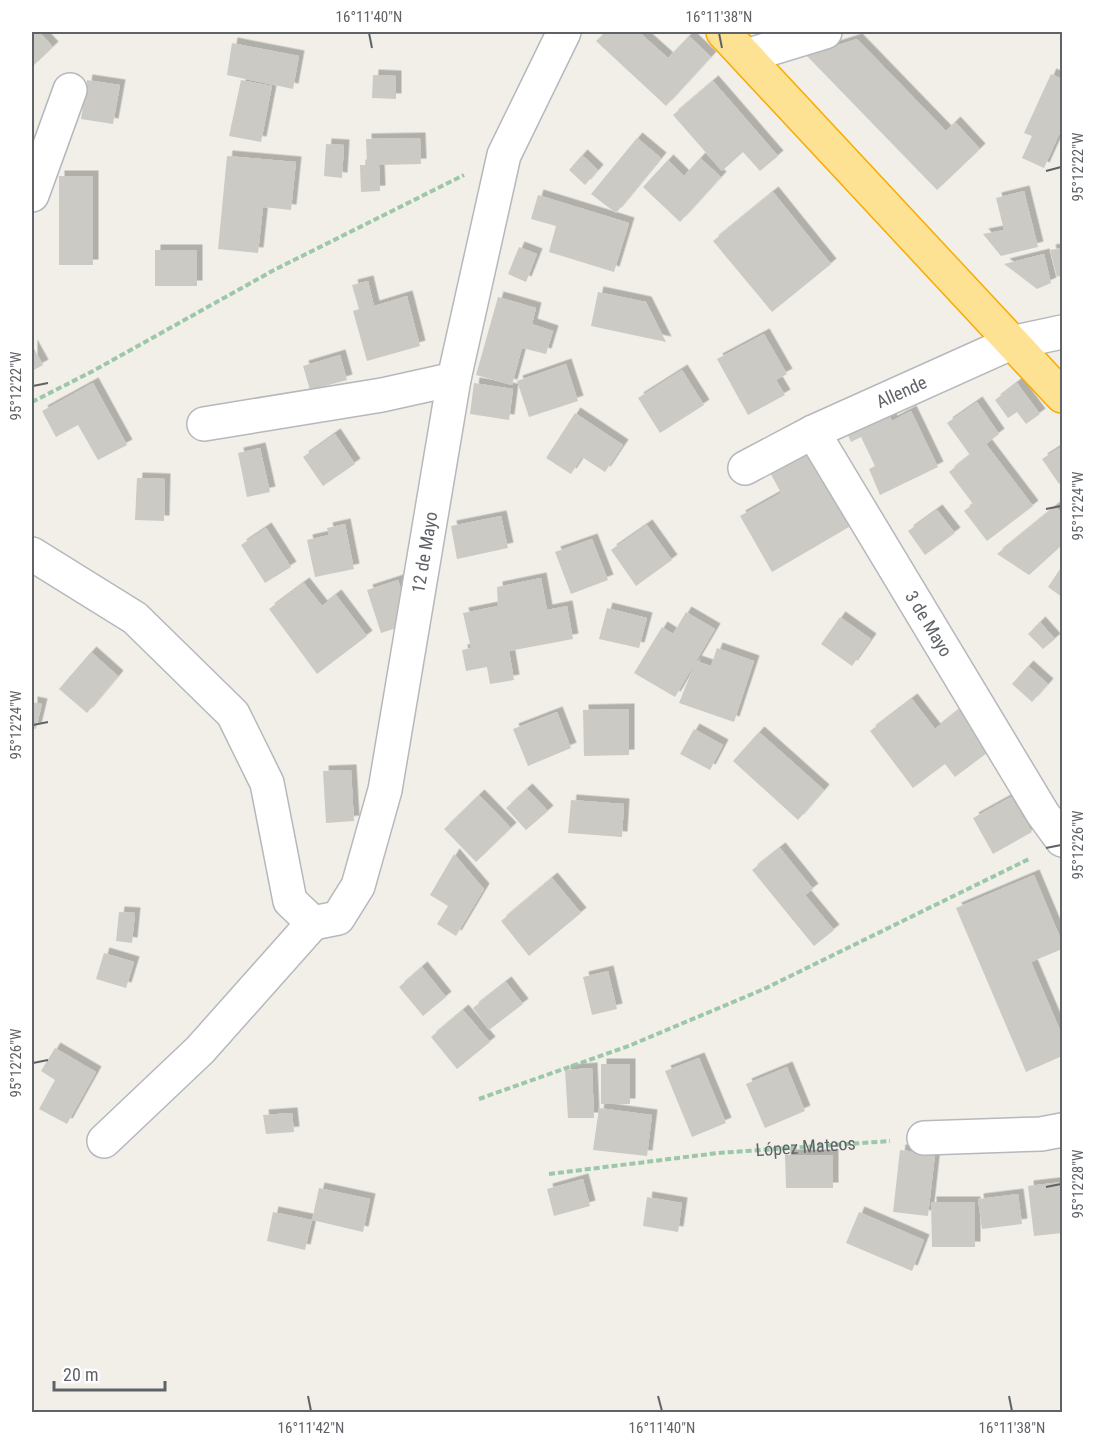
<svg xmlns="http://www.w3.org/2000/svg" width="1094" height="1444" font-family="'Roboto Condensed',sans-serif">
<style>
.building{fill:#cccac5;filter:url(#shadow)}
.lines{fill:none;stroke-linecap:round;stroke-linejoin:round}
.minor-casing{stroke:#b5b8bc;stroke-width:36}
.highway-casing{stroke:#f9ab00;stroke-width:36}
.path{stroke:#9cc7a9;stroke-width:4;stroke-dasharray:6 3;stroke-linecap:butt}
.minor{stroke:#fff;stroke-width:33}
.highway{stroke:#fde293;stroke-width:33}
.ticks{fill:none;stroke:#5f6368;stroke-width:2}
.labels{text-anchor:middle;stroke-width:4.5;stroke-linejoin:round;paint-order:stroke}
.street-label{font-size:18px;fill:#5f6368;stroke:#fff}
.neatline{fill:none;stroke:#5f6368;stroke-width:2}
.ticks-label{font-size:15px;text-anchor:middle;fill:#5f6368}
</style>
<defs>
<filter id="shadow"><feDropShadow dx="5.5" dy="-5.5" stdDeviation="0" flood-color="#0004"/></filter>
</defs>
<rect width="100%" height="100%" fill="#f1efe8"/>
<path class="building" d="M 32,32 L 39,32 L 53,47 L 32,67 Z
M 605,32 L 639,32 L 668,58 L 689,36 L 711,57 L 666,106 L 596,41 Z
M 857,39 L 946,131 L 955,122 L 980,149 L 937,190 L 806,55 Z
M 232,43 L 299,56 L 293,89 L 227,75 Z
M 1051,74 L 1062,79 L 1062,128 L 1044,168 L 1022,158 L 1032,136 L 1024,133 Z
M 373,75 L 396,76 L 396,99 L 372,98 Z
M 87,80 L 120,85 L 113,124 L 81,119 Z
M 241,80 L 272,86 L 261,142 L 229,136 Z
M 713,81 L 778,156 L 760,171 L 743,152 L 722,171 L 673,115 Z
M 420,138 L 421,164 L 379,165 L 380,191 L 361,192 L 360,165 L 367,165 L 366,139 Z
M 637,138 L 661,158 L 616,213 L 591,194 Z
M 326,144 L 344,145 L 342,178 L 324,176 Z
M 582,155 L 598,170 L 585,185 L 569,170 Z
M 227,156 L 296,162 L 291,210 L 263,207 L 258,253 L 218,249 Z
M 700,158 L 721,177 L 680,222 L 643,187 L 668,160 L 684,176 Z
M 59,176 L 93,176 L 93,265 L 59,265 Z
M 1024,191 L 1038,247 L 1001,256 L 983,234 L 1004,230 L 996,198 Z
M 773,192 L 831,264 L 772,312 L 713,241 Z
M 538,195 L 629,223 L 614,272 L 549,252 L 556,226 L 531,219 Z
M 519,247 L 537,254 L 526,282 L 508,274 Z
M 1062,248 L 1062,275 L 1057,277 L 1050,250 Z
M 155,250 L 197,250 L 197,286 L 155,286 Z
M 1044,254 L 1051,283 L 1037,289 L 1004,264 Z
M 368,281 L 374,306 L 407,296 L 420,346 L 367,361 L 353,311 L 359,309 L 352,285 Z
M 598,292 L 646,302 L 666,342 L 591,326 Z
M 498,297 L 536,308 L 532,324 L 553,331 L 546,354 L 522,348 L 512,385 L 476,375 Z
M 764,334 L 787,374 L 776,380 L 785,395 L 748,415 L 717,359 Z
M 32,345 L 43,365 L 32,371 Z
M 340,355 L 347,380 L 310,390 L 303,366 Z
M 566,364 L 578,401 L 529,417 L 517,381 Z
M 682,370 L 704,405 L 660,433 L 638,398 Z
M 93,383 L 127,445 L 98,460 L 78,425 L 56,437 L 42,411 Z
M 474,383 L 513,389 L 509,420 L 470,414 Z
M 1017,383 L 1040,414 L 1026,424 L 1017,412 L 1008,418 L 995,400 Z
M 977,402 L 999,434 L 986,444 L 1033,506 L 987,541 L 964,511 L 973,504 L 949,472 L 970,455 L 947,423 Z
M 884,404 L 892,421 L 911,411 L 938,467 L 880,495 L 869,469 L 875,466 L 861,437 L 851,442 L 843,424 Z
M 575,413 L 623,445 L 605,472 L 582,457 L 571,474 L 546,458 Z
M 335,434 L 355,464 L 323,486 L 303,457 Z
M 806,444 L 849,527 L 772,572 L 740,516 L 781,493 L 766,465 Z
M 1062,446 L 1062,482 L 1059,484 L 1042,459 Z
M 260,448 L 270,492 L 247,497 L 238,453 Z
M 137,478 L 165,479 L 164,521 L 135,520 Z
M 1056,506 L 1062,515 L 1062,545 L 1029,575 L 997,554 Z
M 937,510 L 955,533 L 925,555 L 908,531 Z
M 501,516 L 508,548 L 457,559 L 451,526 Z
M 345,524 L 354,569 L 315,577 L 307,540 L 329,535 L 327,528 Z
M 647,525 L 672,560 L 636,586 L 611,550 Z
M 266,528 L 291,567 L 265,583 L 241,545 Z
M 592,539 L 608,580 L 571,594 L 555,552 Z
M 1062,566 L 1062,597 L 1048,587 Z
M 541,578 L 547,610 L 567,606 L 573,639 L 509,651 L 514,680 L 490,684 L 487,667 L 466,671 L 462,650 L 471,648 L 463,613 L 498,606 L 497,587 Z
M 398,580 L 412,623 L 381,633 L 367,590 Z
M 304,583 L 322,606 L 336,595 L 367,636 L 317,674 L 269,609 Z
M 607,608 L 647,618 L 639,648 L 599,639 Z
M 686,612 L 715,629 L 675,697 L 634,673 L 662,627 L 673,634 Z
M 840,617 L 871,639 L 852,666 L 821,644 Z
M 1040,622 L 1055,639 L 1043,649 L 1028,634 Z
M 717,648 L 754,661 L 734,722 L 679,703 L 696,661 L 711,666 Z
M 91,652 L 118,676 L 87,713 L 59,689 Z
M 1028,666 L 1048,684 L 1032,702 L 1012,684 Z
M 912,699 L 935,729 L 960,709 L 991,750 L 955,777 L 945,764 L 913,788 L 870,731 Z
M 32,702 L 42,704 L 36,729 L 32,728 Z
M 629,709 L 629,755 L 584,756 L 583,710 Z
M 557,712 L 571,748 L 528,766 L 513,729 Z
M 694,729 L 723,745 L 710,770 L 680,754 Z
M 759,732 L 824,790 L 798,820 L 733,761 Z
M 351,770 L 354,821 L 326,823 L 323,771 Z
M 527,789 L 548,811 L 526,830 L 506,808 Z
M 479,795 L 511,828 L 476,862 L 444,829 Z
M 1011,797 L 1032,832 L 993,854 L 973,818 Z
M 571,800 L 624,804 L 622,837 L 568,833 Z
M 780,848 L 813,889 L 805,895 L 834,930 L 814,946 L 752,870 Z
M 454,854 L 484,889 L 456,936 L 437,924 L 448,906 L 430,895 Z
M 1034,875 L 1062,942 L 1062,949 L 1031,962 L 1062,1035 L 1062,1056 L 1026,1072 L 956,908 Z
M 552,878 L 581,913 L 529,956 L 501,921 Z
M 119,912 L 135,913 L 132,943 L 116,941 Z
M 104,953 L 134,962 L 126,988 L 96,979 Z
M 422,967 L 446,997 L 423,1016 L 399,987 Z
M 608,971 L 617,1009 L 592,1015 L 583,977 Z
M 506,982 L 523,1004 L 489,1030 L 473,1008 Z
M 463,1010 L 490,1042 L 457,1069 L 431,1037 Z
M 55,1048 L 96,1072 L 67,1124 L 39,1109 L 55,1080 L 41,1071 Z
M 699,1058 L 726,1123 L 692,1137 L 665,1071 Z
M 601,1064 L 630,1064 L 630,1104 L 601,1104 Z
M 787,1067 L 805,1111 L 765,1128 L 746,1084 Z
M 592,1068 L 594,1118 L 568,1118 L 565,1070 Z
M 599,1108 L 652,1115 L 647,1156 L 593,1150 Z
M 292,1113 L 294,1132 L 266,1134 L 263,1115 Z
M 900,1150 L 935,1154 L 928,1216 L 893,1212 Z
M 785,1155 L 833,1155 L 833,1188 L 786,1188 Z
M 583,1179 L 590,1206 L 554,1216 L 547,1189 Z
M 1062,1182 L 1062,1233 L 1034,1236 L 1028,1186 Z
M 319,1188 L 370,1199 L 363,1232 L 312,1220 L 305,1250 L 267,1241 L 273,1212 L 312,1220 Z
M 1018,1194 L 1022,1224 L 982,1229 L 978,1199 Z
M 647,1197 L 682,1203 L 678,1232 L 643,1226 Z
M 931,1202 L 975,1202 L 975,1247 L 932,1247 Z
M 859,1212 L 924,1240 L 912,1271 L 846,1243 Z"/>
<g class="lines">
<defs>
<g id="minor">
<path d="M 746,56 L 825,32"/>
<path d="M 32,195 L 70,90"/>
<path d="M 204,424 L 382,395 L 454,379"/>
<path id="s2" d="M 813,432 L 1043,814 L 1062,840"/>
<path id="s3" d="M 745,468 L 813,432 L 1011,343 L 1062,332"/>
<path d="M 32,554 L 135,618 L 233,714 L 267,783 L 290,901 L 313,923"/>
<path id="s4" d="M 313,923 L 338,918 L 358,886 L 385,790 L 454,379 L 504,155 L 564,32"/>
<path d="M 924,1138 L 1041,1134 L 1062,1130"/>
<path d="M 104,1141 L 200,1050 L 313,923"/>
</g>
<path id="highway" d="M 723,32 L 1062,396"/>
</defs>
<use href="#minor" class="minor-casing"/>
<use href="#highway" class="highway-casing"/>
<g class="path">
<path d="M 32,402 L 93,371 L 274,270 L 464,175"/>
<path d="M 479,1099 L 631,1045 L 764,989 L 1031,858"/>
<path id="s1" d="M 549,1174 L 718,1153 L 890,1141"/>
</g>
<use href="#minor" class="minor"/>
<use href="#highway" class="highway"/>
</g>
<path class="ticks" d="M 369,33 L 372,48M 719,33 L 722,48M 1046,171 L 1061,167M 33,386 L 48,383M 1046,509 L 1061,506M 33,725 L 48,722M 1046,848 L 1061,845M 33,1063 L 48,1060M 1046,1187 L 1061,1184M 308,1396 L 311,1411M 658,1396 L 662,1411M 1009,1396 L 1012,1411"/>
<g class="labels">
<g class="street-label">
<text dy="6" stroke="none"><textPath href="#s3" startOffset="174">Allende</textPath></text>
<text dy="6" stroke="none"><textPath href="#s4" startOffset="404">12 de Mayo</textPath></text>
<text dy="6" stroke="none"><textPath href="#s2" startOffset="224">3 de Mayo</textPath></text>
<text dy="6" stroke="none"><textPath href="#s1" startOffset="258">López Mateos</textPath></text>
</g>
</g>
<rect width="1094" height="1444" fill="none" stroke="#ffffff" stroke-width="66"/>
<path d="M54 1381v9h111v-9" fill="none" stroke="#5f6368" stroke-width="3"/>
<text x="63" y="1381" font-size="18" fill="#5f6368" stroke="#ffffff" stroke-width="4.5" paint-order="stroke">20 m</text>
<rect x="33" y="33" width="1028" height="1378" class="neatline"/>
<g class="ticks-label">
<text x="369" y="22">16°11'40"N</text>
<text x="719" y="22">16°11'38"N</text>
<text transform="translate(1078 167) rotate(-90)" y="5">95°12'22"W</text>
<text transform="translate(16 386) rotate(-90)" y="5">95°12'22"W</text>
<text transform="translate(1078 506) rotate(-90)" y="5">95°12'24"W</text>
<text transform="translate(16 725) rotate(-90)" y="5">95°12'24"W</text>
<text transform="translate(1078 845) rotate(-90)" y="5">95°12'26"W</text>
<text transform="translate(16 1063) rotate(-90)" y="5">95°12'26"W</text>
<text transform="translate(1078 1184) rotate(-90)" y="5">95°12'28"W</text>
<text x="311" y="1433">16°11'42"N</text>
<text x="662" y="1433">16°11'40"N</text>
<text x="1012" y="1433">16°11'38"N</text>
</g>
</svg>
